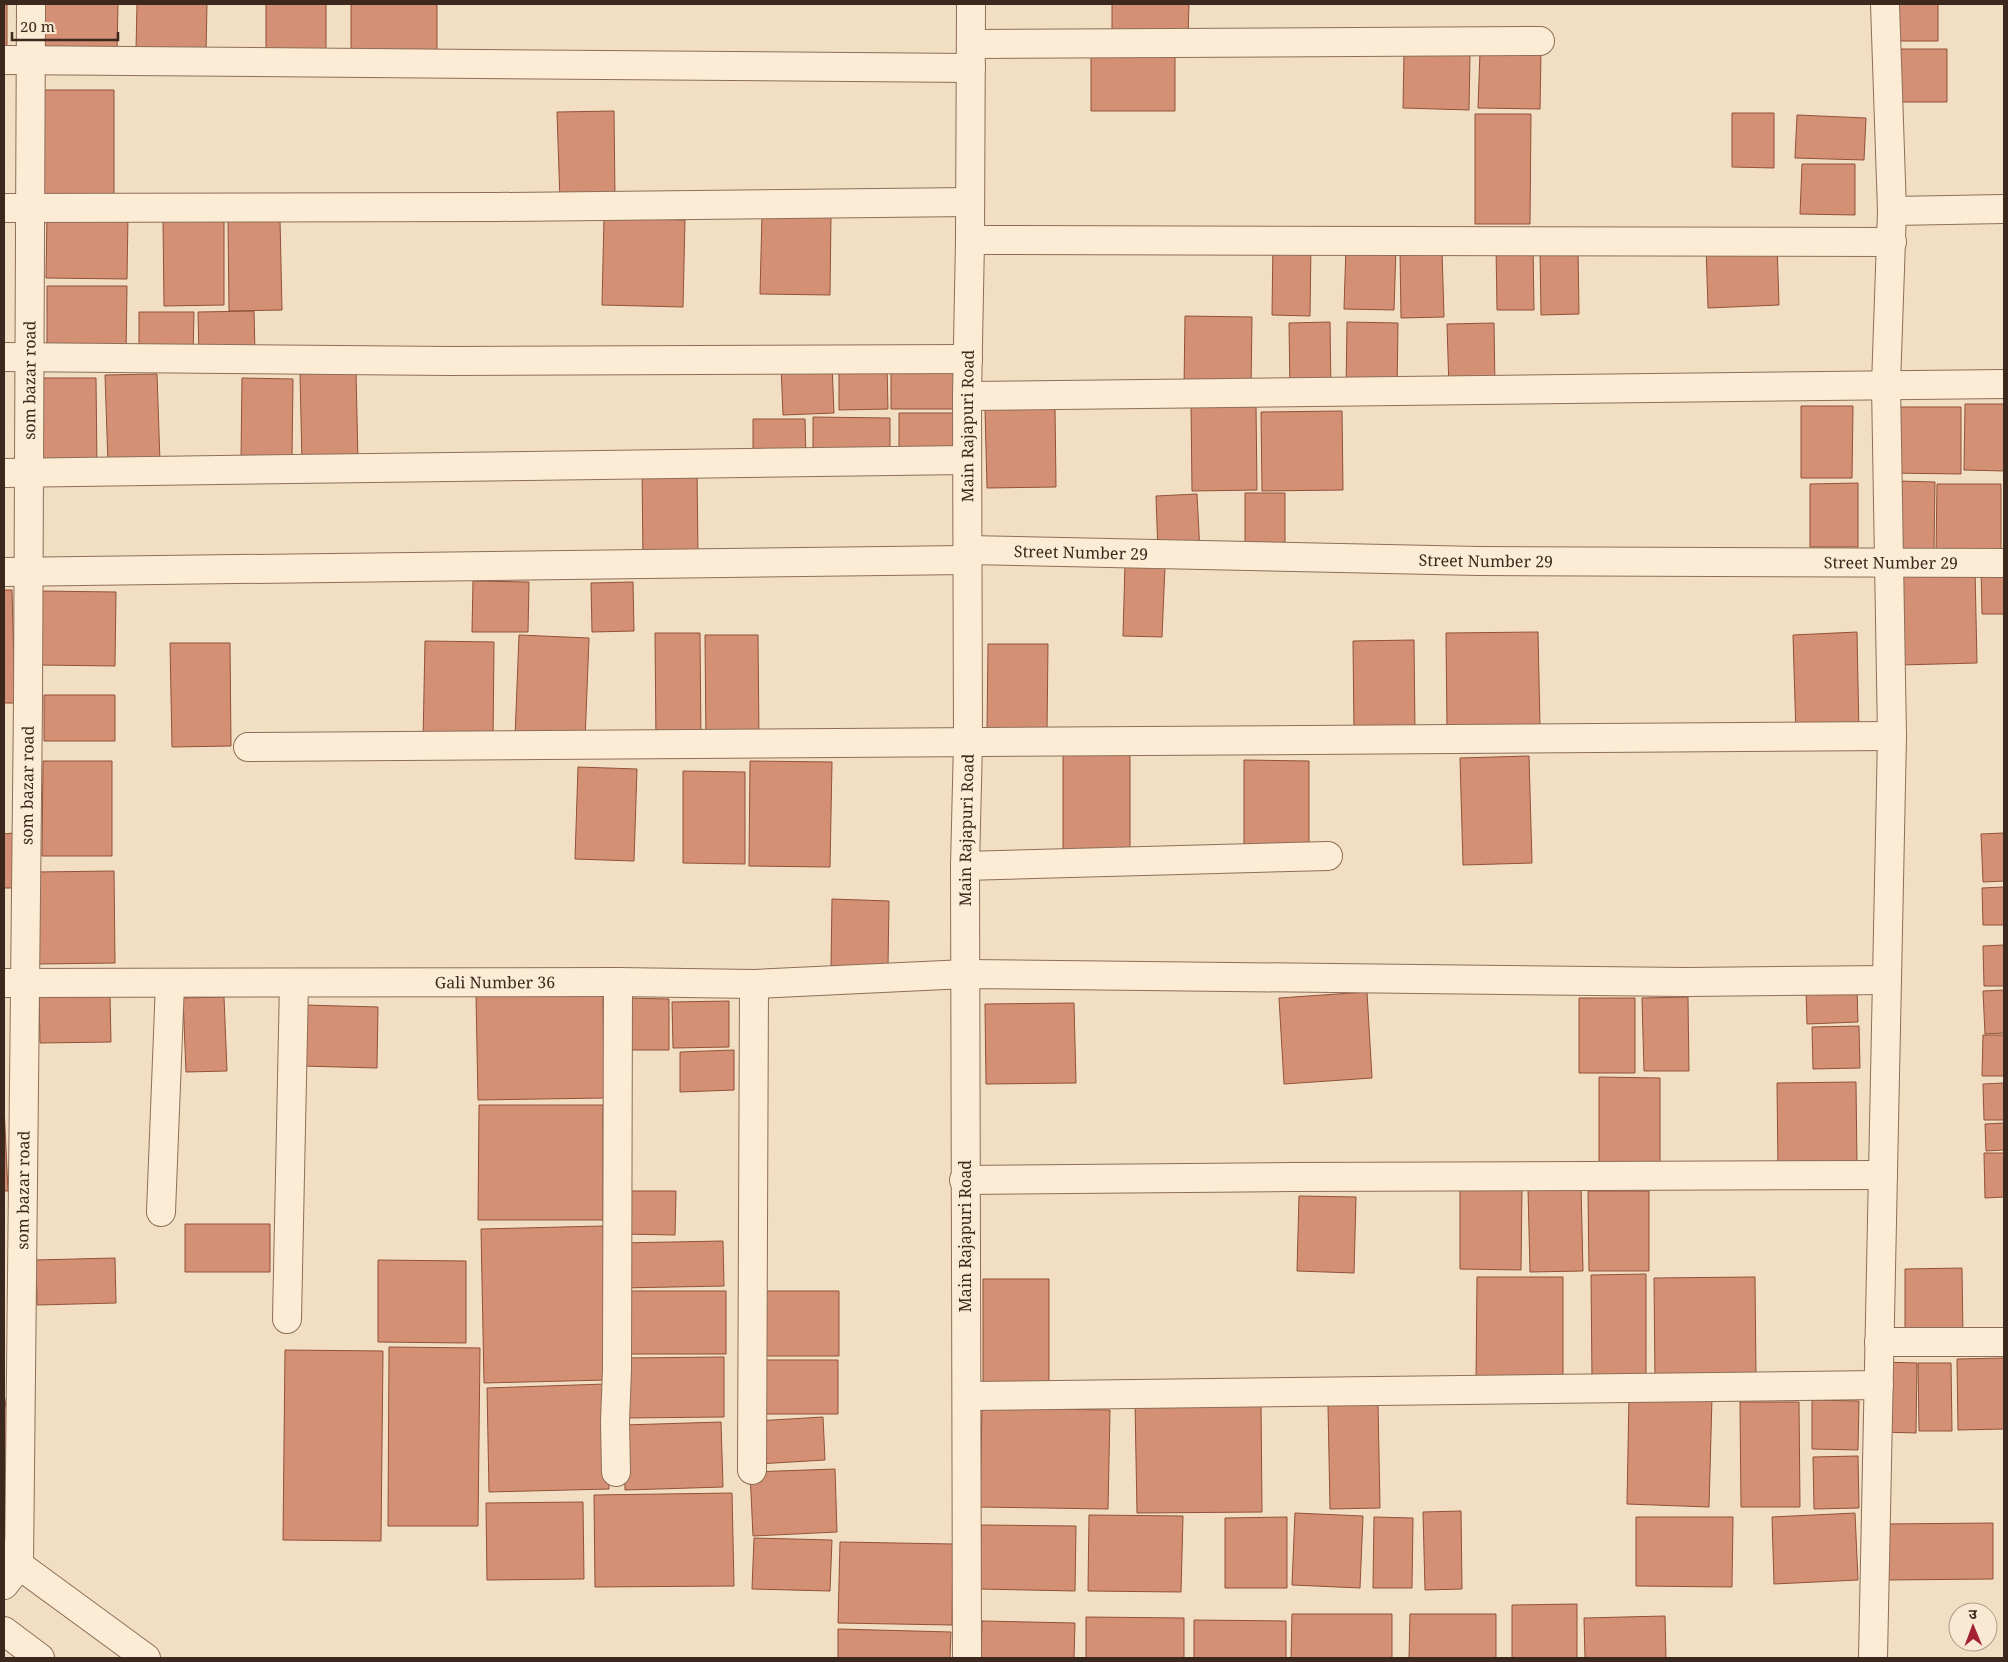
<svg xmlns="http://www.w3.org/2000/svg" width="2008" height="1662" font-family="'Noto Serif','Noto Sans Devanagari',serif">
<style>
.building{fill:#d49074;stroke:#90523a}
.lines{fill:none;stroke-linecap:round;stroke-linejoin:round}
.minor-casing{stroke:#8e6e57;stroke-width:30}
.minor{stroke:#fcecd6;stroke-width:28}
.labels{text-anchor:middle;stroke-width:5;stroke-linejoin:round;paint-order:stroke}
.street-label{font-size:16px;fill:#3c281d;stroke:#f9e9d2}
</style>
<rect width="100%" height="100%" fill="#f2dec2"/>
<path class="building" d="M 4,4 L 7,4 L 7,54 L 4,54 Z
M 43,4 L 118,4 L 117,51 L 42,50 Z
M 137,4 L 207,4 L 206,52 L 136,50 Z
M 266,4 L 326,4 L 326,51 L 266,51 Z
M 351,4 L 437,4 L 437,53 L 351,53 Z
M 1112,4 L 1189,4 L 1188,36 L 1112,36 Z
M 1892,4 L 1938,4 L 1938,41 L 1892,41 Z
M 1892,49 L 1947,49 L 1947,102 L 1893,102 Z
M 1480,51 L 1541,52 L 1540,109 L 1478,108 Z
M 1404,53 L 1470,54 L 1469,110 L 1403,108 Z
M 1091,55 L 1175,55 L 1175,111 L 1091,111 Z
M 40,90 L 114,90 L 114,194 L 41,194 Z
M 614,111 L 615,200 L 560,201 L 557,112 Z
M 1732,113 L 1774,113 L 1774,168 L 1732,167 Z
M 1475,114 L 1531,114 L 1530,224 L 1475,224 Z
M 1797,115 L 1866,118 L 1864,160 L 1795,158 Z
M 1802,164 L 1855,164 L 1855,215 L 1800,214 Z
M 47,214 L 128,215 L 127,279 L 46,278 Z
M 762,215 L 831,216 L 830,295 L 760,294 Z
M 604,218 L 685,220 L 683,307 L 602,305 Z
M 224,219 L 224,305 L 164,306 L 163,220 Z
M 228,219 L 280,219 L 282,310 L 229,311 Z
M 1273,242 L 1311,243 L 1310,316 L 1272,315 Z
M 1777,243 L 1779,305 L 1708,308 L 1706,245 Z
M 1496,245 L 1533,245 L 1534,310 L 1497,310 Z
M 1346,246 L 1396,248 L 1394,310 L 1344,309 Z
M 1578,248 L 1579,314 L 1541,315 L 1540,249 Z
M 1442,250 L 1444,317 L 1401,318 L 1400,251 Z
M 47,286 L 127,286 L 126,356 L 47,356 Z
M 254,311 L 255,354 L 199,355 L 198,312 Z
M 139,312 L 194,312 L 193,358 L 139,358 Z
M 1185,316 L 1252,317 L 1251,389 L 1184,388 Z
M 1330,322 L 1331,392 L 1290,392 L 1289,323 Z
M 1347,322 L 1398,323 L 1397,391 L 1346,391 Z
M 1494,323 L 1495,389 L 1449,390 L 1447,324 Z
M 832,364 L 834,413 L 783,415 L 781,366 Z
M 887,366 L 888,409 L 839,410 L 839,367 Z
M 891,370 L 955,370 L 955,409 L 891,409 Z
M 356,372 L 358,462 L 302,464 L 300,373 Z
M 157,374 L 160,462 L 108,464 L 105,375 Z
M 41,378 L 96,378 L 97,468 L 42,469 Z
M 242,378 L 293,379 L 292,459 L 241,459 Z
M 1256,404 L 1257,490 L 1192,491 L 1191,405 Z
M 1965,404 L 2004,404 L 2004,471 L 1964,470 Z
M 1801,406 L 1853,406 L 1852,478 L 1801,478 Z
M 1889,407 L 1961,407 L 1961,474 L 1889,473 Z
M 1055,408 L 1056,487 L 987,488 L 985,409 Z
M 1342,411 L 1343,490 L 1262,491 L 1261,412 Z
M 899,413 L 955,413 L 955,460 L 899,460 Z
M 813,417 L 890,418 L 890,461 L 813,461 Z
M 753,419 L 805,419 L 806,459 L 753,460 Z
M 697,466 L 698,558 L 643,559 L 642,467 Z
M 1897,481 L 1935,482 L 1934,553 L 1896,553 Z
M 1858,483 L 1858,547 L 1810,547 L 1810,484 Z
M 1937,484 L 2001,484 L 2001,553 L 1936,553 Z
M 1245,493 L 1285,493 L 1285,555 L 1245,555 Z
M 1197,494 L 1200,553 L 1158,554 L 1156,496 Z
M 1125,564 L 1165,566 L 1162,637 L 1123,636 Z
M 1981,567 L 2004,567 L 2004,614 L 1982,614 Z
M 1975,570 L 1977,663 L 1900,665 L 1899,571 Z
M 473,581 L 529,582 L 528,632 L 472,632 Z
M 633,582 L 634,631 L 592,632 L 591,583 Z
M 4,590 L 12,590 L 15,703 L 4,703 Z
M 41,591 L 116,592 L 115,666 L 40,665 Z
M 1538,632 L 1540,727 L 1447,729 L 1446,633 Z
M 1857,632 L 1859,734 L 1796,736 L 1793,635 Z
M 655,633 L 700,633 L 701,742 L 656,743 Z
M 519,635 L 589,638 L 585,741 L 515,738 Z
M 705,635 L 758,635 L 759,742 L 706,743 Z
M 1414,640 L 1415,733 L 1354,733 L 1353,641 Z
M 425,641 L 494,642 L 493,742 L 423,741 Z
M 170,643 L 230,643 L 231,746 L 172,747 Z
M 988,644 L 1048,644 L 1047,732 L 987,731 Z
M 44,695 L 115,695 L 115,741 L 44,741 Z
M 1063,752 L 1130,752 L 1130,859 L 1063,859 Z
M 1529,756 L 1532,863 L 1463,865 L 1460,758 Z
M 1244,760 L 1309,761 L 1309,854 L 1244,854 Z
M 43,761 L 112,761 L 112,856 L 42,856 Z
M 750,761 L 832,762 L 830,867 L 749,866 Z
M 578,767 L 637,769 L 634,861 L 575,859 Z
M 683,771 L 745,772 L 745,864 L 683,863 Z
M 13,833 L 15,888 L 4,888 L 4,834 Z
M 2004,833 L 2004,881 L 1983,882 L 1981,834 Z
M 114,871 L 115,963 L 39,964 L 37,872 Z
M 2004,887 L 2004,925 L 1983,925 L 1982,888 Z
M 832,899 L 889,901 L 888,967 L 831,966 Z
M 2004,945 L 2004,986 L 1984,986 L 1983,946 Z
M 1857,989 L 1858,1022 L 1807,1024 L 1806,991 Z
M 2004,990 L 2004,1033 L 1985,1034 L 1983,991 Z
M 1367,992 L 1372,1078 L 1284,1084 L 1279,998 Z
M 603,993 L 604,1098 L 478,1100 L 476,995 Z
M 110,994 L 111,1042 L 40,1043 L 39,996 Z
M 224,997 L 227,1071 L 186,1072 L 183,998 Z
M 1688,997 L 1689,1071 L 1644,1071 L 1642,998 Z
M 627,998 L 669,999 L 669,1050 L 626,1050 Z
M 1579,998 L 1635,998 L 1635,1073 L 1579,1073 Z
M 729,1001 L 729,1047 L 673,1048 L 672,1002 Z
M 1074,1003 L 1076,1083 L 986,1084 L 985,1004 Z
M 304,1005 L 378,1007 L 377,1068 L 302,1066 Z
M 1859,1026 L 1860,1068 L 1813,1069 L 1812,1027 Z
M 1983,1035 L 2004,1035 L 2004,1076 L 1982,1076 Z
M 734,1050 L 734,1090 L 680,1092 L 680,1052 Z
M 1599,1077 L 1660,1078 L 1660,1162 L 1599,1162 Z
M 1856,1082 L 1857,1166 L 1778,1167 L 1777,1083 Z
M 2004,1083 L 2004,1120 L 1984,1120 L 1983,1084 Z
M 479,1105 L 603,1105 L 603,1220 L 478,1220 Z
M 4,1106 L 8,1191 L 4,1191 Z
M 2004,1123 L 2004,1150 L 1986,1151 L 1985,1124 Z
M 1984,1153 L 2004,1153 L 2004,1197 L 1985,1198 Z
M 1581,1187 L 1583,1271 L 1530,1272 L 1528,1188 Z
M 1460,1188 L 1522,1188 L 1521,1270 L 1460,1269 Z
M 622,1191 L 676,1191 L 675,1235 L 621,1234 Z
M 1588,1191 L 1649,1191 L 1649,1271 L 1589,1271 Z
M 1299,1196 L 1356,1197 L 1354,1273 L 1297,1271 Z
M 185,1224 L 270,1224 L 270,1272 L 185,1272 Z
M 603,1226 L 607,1380 L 484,1383 L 481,1229 Z
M 723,1241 L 724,1286 L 620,1288 L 620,1243 Z
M 115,1258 L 116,1303 L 37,1305 L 36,1260 Z
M 378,1260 L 466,1261 L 466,1343 L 378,1342 Z
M 1962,1268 L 1963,1339 L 1905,1339 L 1905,1269 Z
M 1646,1274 L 1646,1381 L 1592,1381 L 1591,1275 Z
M 1477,1277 L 1563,1277 L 1563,1384 L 1476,1383 Z
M 1755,1277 L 1756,1379 L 1655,1380 L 1654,1278 Z
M 983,1279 L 1049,1279 L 1049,1388 L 983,1388 Z
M 625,1291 L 726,1291 L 726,1354 L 625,1354 Z
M 756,1291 L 839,1291 L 839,1356 L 756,1356 Z
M 389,1347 L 480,1348 L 478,1526 L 388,1526 Z
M 285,1350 L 383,1351 L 381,1541 L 283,1540 Z
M 724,1357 L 724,1417 L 623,1418 L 623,1358 Z
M 2004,1358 L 2004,1429 L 1958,1430 L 1957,1359 Z
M 756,1360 L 838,1360 L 838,1414 L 756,1414 Z
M 1882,1362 L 1917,1363 L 1916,1433 L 1881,1432 Z
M 1918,1363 L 1951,1363 L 1952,1431 L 1919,1431 Z
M 606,1384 L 609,1489 L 489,1492 L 487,1388 Z
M 4,1393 L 16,1475 L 4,1496 Z
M 1629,1396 L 1712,1398 L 1709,1507 L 1627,1504 Z
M 1812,1400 L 1859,1401 L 1858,1450 L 1812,1449 Z
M 1261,1402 L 1262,1512 L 1137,1513 L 1135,1403 Z
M 1740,1402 L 1799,1402 L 1800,1507 L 1741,1507 Z
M 1378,1404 L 1380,1508 L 1330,1509 L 1328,1405 Z
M 982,1408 L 1110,1410 L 1108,1509 L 980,1507 Z
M 823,1417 L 825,1460 L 758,1464 L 756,1421 Z
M 721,1422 L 723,1487 L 625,1490 L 624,1425 Z
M 1858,1456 L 1859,1508 L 1814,1509 L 1813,1457 Z
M 835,1469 L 837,1532 L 753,1536 L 750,1472 Z
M 732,1493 L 734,1586 L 595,1587 L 594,1495 Z
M 583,1502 L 584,1579 L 487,1580 L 486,1503 Z
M 1461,1511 L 1462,1589 L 1425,1590 L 1423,1512 Z
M 1295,1513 L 1363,1516 L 1360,1588 L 1292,1585 Z
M 1855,1513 L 1858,1580 L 1774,1584 L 1772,1517 Z
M 1089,1515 L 1183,1516 L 1181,1592 L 1088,1591 Z
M 1287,1517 L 1287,1588 L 1225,1588 L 1225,1518 Z
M 1374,1517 L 1413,1518 L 1412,1588 L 1373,1588 Z
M 1636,1517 L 1733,1517 L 1732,1587 L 1636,1586 Z
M 1993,1523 L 1993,1579 L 1885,1580 L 1884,1524 Z
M 981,1525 L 1076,1526 L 1075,1591 L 980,1589 Z
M 754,1538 L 832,1540 L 830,1591 L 752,1589 Z
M 840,1542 L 953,1544 L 952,1625 L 838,1623 Z
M 1577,1604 L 1577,1658 L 1512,1658 L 1512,1605 Z
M 1292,1614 L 1392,1614 L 1392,1658 L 1291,1658 Z
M 1410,1614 L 1496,1614 L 1496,1658 L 1409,1658 Z
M 1665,1616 L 1666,1658 L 1585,1658 L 1584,1618 Z
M 1086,1617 L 1184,1618 L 1184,1658 L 1086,1658 Z
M 1194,1620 L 1286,1621 L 1286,1658 L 1194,1658 Z
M 982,1621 L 1075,1623 L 1074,1658 L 981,1658 Z
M 838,1629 L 951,1632 L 950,1658 L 838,1658 Z"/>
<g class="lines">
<defs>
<g id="minor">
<path d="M 971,44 L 1540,41"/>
<path d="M 4,60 L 971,68"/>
<path d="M 4,208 L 497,207 L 970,202"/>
<path d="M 1892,211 L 2004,209"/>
<path d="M 970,240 L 1892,242"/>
<path d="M 4,357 L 450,361 L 968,359"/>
<path d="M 967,396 L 2004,384"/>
<path d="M 4,473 L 966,460"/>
<path id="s1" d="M 967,550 L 1479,561 L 2004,563"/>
<path d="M 4,572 L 967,560"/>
<path d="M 248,747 L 1892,736"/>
<path d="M 965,866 L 1328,856"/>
<path id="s2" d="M 4,983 L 618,982 L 754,984 L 966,974 L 1687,982 L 1887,980"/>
<path d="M 964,1180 L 1292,1177 L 1883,1175"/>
<path d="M 161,1212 L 170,983"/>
<path d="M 287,1319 L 294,983"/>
<path d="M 1879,1342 L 2004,1342"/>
<path d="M 967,1396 L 1879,1385"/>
<path d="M 752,1470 L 754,984"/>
<path d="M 616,1472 L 615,1422 L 617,1369 L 618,982"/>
<path d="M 4,1554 L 146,1658"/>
<path id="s3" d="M 4,1585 L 19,1566 L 28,701 L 31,4"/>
<path d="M 4,1631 L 40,1658"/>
<path id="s4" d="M 967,1658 L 965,866 L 968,742 L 967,396 L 970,240 L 971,4"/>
<path d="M 1873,1658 L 1892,736 L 1886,385 L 1892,211 L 1885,4"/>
</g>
</defs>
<use href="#minor" class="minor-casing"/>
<use href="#minor" class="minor"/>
</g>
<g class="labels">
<g class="street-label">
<text dy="6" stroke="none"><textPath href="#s3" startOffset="1210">som bazar road</textPath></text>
<text dy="6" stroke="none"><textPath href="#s4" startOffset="1232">Main Rajapuri Road</textPath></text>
<text dy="6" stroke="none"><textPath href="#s1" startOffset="114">Street Number 29</textPath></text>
<text dy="6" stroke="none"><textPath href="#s1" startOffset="519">Street Number 29</textPath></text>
<text dy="6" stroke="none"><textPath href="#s1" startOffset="924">Street Number 29</textPath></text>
<text dy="6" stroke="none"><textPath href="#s3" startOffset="805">som bazar road</textPath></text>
<text dy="6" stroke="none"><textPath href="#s4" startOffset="828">Main Rajapuri Road</textPath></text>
<text dy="6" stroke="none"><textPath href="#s2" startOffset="491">Gali Number 36</textPath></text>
<text dy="6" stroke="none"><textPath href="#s3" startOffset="400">som bazar road</textPath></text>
<text transform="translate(965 1236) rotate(-90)" y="6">Main Rajapuri Road</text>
</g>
</g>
<rect width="2008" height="1662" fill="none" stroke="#3c281d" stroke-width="10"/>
<g transform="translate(1973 1627) rotate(359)"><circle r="24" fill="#f9e9d2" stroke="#ad9c8a"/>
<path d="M0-4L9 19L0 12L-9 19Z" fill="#a32131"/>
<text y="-8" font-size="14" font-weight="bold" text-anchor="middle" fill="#3c281d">उ</text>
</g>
<path d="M12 32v8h106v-8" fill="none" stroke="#3c281d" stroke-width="2.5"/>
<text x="20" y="32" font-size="15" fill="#3c281d" stroke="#f9e9d2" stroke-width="4" paint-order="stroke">20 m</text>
</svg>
